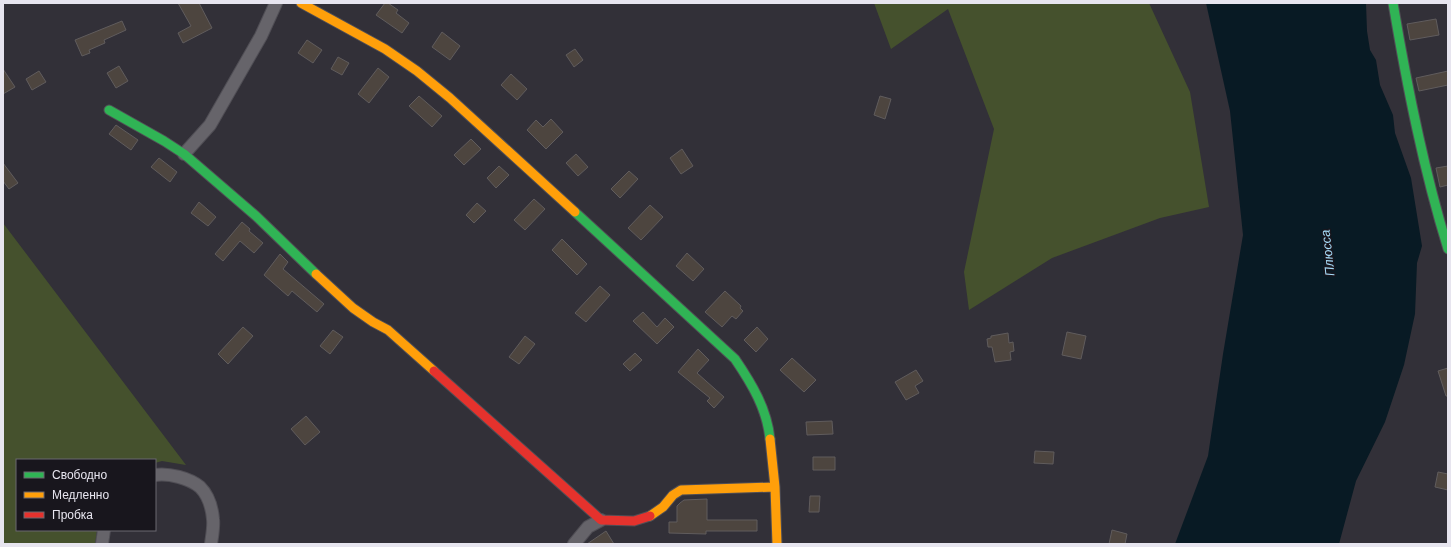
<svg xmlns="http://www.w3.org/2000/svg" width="1451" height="547" font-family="'DM Sans',sans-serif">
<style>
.green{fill:#45512d}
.water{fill:#081a24}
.building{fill:#4d453f;stroke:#605c5d}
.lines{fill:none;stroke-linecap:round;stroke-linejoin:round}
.street-casing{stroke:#504e55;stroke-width:14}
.fast-casing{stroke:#504e55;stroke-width:11}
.slow-casing{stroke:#504e55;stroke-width:11}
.jam-casing{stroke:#504e55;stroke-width:11}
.street{stroke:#66646a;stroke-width:12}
.fast{stroke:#30b455;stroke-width:9}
.slow{stroke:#ff9f0a;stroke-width:9}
.jam{stroke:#e5322d;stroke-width:9}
.labels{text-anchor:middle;stroke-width:3;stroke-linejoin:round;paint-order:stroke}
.water-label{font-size:13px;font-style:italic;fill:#a6dcf9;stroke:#18161d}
</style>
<rect width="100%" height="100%" fill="#323038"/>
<path class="green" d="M 874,3 L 1149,3 L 1190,92 L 1209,207 L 1160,218 L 1052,258 L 969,310 L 964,272 L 994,129 L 948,9 L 891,49 Z
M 3,223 L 186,465 L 162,461 L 155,463 L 155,460 L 17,460 L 17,530 L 97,530 L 95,544 L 3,544 Z"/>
<path class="water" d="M 1206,3 L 1366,3 L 1367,31 L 1370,50 L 1376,60 L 1380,85 L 1393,115 L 1395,133 L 1411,178 L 1422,246 L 1417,263 L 1415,314 L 1404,365 L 1385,422 L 1356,481 L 1339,544 L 1175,544 L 1208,456 L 1223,354 L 1243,235 L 1230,111 Z"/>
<path class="building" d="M 178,3 L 199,3 L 212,28 L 183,43 L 178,33 L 191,26 Z
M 385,3 L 388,3 L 398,10 L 396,13 L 409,23 L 402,33 L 376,15 Z
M 1436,19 L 1439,35 L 1410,40 L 1407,24 Z
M 122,21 L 126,30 L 104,40 L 105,43 L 89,50 L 90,53 L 82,56 L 75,40 Z
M 442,32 L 460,46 L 450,60 L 432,47 Z
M 307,40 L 322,50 L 313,63 L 298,53 Z
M 575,49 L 583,60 L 574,67 L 566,55 Z
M 338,57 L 349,63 L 342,75 L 331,69 Z
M 119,66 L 128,81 L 116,88 L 107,73 Z
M 378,68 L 389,77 L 369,103 L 358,94 Z
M 3,69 L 15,87 L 3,94 Z
M 39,71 L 46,82 L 32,90 L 26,79 Z
M 1448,71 L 1448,85 L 1419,91 L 1416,78 Z
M 511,74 L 527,89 L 517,100 L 501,85 Z
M 419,96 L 442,116 L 432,127 L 409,106 Z
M 880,96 L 891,99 L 885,119 L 874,115 Z
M 551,119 L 563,132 L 546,149 L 527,130 L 536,120 L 543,127 Z
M 116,125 L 138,140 L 131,150 L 109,134 Z
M 471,139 L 481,149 L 464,165 L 454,155 Z
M 682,149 L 693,166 L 681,174 L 670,158 Z
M 576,154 L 588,167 L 578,176 L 566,163 Z
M 159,158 L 177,172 L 170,182 L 151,167 Z
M 3,163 L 18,183 L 9,189 L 3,181 Z
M 499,166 L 509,175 L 496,188 L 487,178 Z
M 1448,166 L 1448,185 L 1440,187 L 1436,168 Z
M 629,171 L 638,179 L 620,198 L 611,189 Z
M 534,199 L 545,209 L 525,230 L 514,220 Z
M 199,202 L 216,217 L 208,226 L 191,213 Z
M 477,203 L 486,211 L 474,223 L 466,215 Z
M 650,205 L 663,217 L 641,240 L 628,228 Z
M 242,222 L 250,229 L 249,231 L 263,243 L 254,253 L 240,241 L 223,261 L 215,254 Z
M 562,239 L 587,264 L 577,275 L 552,250 Z
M 687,253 L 704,269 L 693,281 L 676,266 Z
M 280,254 L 288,262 L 283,269 L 324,304 L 317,312 L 292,291 L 288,296 L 264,275 Z
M 600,286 L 610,295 L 586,322 L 575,313 Z
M 725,291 L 741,306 L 740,308 L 743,311 L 736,319 L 732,316 L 722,327 L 705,312 Z
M 643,312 L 657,327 L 665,318 L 674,327 L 657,344 L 633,321 Z
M 243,327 L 253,336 L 228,364 L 218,354 Z
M 757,327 L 768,339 L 756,352 L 744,340 Z
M 333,330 L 343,337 L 330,354 L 320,346 Z
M 1067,332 L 1086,336 L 1081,359 L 1062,355 Z
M 1008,333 L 1009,343 L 1013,342 L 1014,351 L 1010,352 L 1011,360 L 995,362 L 992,347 L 988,347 L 987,339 L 991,338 L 991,336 Z
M 525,336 L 535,344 L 519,364 L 509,357 Z
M 698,349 L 709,360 L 697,373 L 724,397 L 714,408 L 707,401 L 710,398 L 678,372 Z
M 635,353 L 642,360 L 630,371 L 623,364 Z
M 792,358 L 816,380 L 804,392 L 780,370 Z
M 1448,368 L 1448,396 L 1446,396 L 1438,371 Z
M 916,370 L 923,381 L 915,386 L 919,393 L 906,400 L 895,382 Z
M 306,416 L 320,432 L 305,445 L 291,429 Z
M 832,421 L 833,434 L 807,435 L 806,422 Z
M 1035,451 L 1054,452 L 1053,464 L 1034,463 Z
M 813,457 L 835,457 L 835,470 L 813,470 Z
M 1438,472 L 1448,474 L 1448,490 L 1435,487 Z
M 810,496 L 820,496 L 819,512 L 809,512 Z
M 707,499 L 707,520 L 757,520 L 757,531 L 706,531 L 706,534 L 669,533 L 669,522 L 677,522 L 677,506 L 680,503 L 684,500 Z
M 1112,530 L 1127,534 L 1125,544 L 1109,544 Z
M 606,531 L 614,544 L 587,544 Z"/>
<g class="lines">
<defs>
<path id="street" d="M 184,154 L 210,125 L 261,36 L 276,3
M 155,475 C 169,473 189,478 200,487 C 208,495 212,508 213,519 C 214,527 212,536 211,544
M 102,544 L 104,530
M 574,544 L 588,527 L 601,520"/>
<path id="fast" d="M 1393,3 C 1407,86 1423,168 1448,249
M 109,110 L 164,141 L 184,154 L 256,216 L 316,274
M 575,212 L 735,359 C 752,384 767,409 770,439"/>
<path id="slow" d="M 301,3 L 385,49 L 417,71 L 450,98 L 575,212
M 316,274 L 353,308 L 373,322 L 388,330 L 434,371
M 770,439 L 775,487 L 777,544
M 650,516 L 663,507 L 673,495 L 681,490 L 775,487"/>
<path id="jam" d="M 434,371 L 601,520 L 634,521 L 650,516"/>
</defs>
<use href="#street" class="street-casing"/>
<use href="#fast" class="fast-casing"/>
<use href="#slow" class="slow-casing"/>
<use href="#jam" class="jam-casing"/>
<use href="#street" class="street"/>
<use href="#fast" class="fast"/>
<use href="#slow" class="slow"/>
<use href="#jam" class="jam"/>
</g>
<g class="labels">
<g class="water-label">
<text transform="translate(1327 253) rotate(-96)" y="5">Плюсса</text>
</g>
</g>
<rect width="1451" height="547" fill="none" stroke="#e7e5ef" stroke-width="8"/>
<rect x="16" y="459" width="140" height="72" fill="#18161d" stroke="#6b6971"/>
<rect x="24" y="472" width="20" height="6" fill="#30b455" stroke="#6b6971"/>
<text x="52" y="479" font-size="12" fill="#e7e5ef">Свободно</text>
<rect x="24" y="492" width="20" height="6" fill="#ff9f0a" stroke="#6b6971"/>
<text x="52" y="499" font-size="12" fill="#e7e5ef">Медленно</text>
<rect x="24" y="512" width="20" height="6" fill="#e5322d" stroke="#6b6971"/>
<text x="52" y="519" font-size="12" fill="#e7e5ef">Пробка</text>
</svg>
